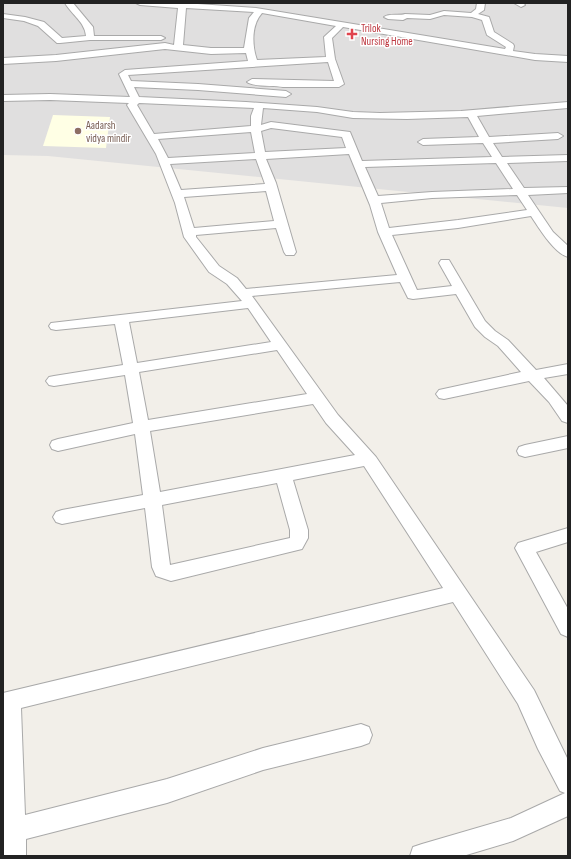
<svg xmlns="http://www.w3.org/2000/svg" width="571" height="859" font-family="'Sofia Sans Condensed',sans-serif">
<style>
.residential{fill:#e0dfdf}
.education{fill:#ffffe5}
.lines{fill:none;stroke-linecap:round;stroke-linejoin:round}
.minor-casing{stroke:#a9a9a9;stroke-width:2}
.minor{fill:#fff;fill-rule:evenodd}
.health-dot{fill:#e0444e;stroke:#fff;stroke-width:1.5}
.education-dot{fill:#8d6e63;stroke:#fff;stroke-width:1.5}
.labels{text-anchor:middle;stroke-width:3;stroke-linejoin:round;paint-order:stroke}
.far-health-label{font-size:11px;fill:#be3a42;stroke:#fff;text-anchor:start}
.far-education-label{font-size:11px;fill:#785e54;stroke:#fff;text-anchor:start}
</style>
<rect width="100%" height="100%" fill="#f2efe9"/>
<path class="residential" d="M 3,3 L 568,3 L 568,208 L 48,156 L 3,155 Z"/>
<path class="education" d="M 53,115 L 110,117 L 106,148 L 43,146 Z"/>
<g class="lines">
<defs>
<path id="minor" d="M 65,3 L 73,3 L 93,27 L 94,36 L 161,36 L 165,38 L 161,40 L 90,40 L 60,43 L 57,43 L 38,26 L 24,21 L 3,18 L 3,14 L 25,17 L 44,22 L 62,38 L 86,36 C 85,22 72,15 65,3 Z
M 136,3 L 183,3 L 256,8 L 505,49 L 506,47 L 487,35 L 482,20 L 472,17 L 444,15 L 430,19 L 407,18 L 403,20 L 388,19 L 384,17 C 389,13 399,16 405,14 L 430,15 L 444,11 L 471,13 L 476,9 L 477,3 L 485,3 L 484,10 L 478,14 L 489,17 L 494,32 L 513,44 L 514,46 L 513,51 L 535,54 L 568,56 L 568,62 L 535,60 L 343,27 L 332,38 L 335,59 L 344,84 L 339,87 L 283,87 C 274,85 253,87 247,82 L 252,79 L 334,81 L 328,62 L 128,75 L 131,81 L 198,84 L 286,91 L 291,94 L 286,97 L 198,90 L 134,87 L 139,97 L 246,102 L 317,107 L 353,112 L 380,113 L 461,111 L 568,102 L 568,108 L 477,116 L 489,137 L 558,133 L 563,136 L 558,139 L 493,143 L 502,157 L 568,155 L 568,161 L 507,163 L 524,188 L 568,187 L 568,193 L 528,195 L 553,232 L 568,246 L 568,257 C 554,253 539,228 531,216 L 458,228 L 392,235 L 417,290 L 452,286 L 439,263 L 441,260 L 449,260 L 485,321 L 495,331 L 508,340 L 536,370 L 568,364 L 568,374 L 544,378 L 568,406 L 568,423 L 562,421 L 549,402 L 529,381 L 444,399 L 439,398 L 436,394 L 439,390 L 521,372 L 498,346 L 485,337 L 475,327 L 456,294 L 413,299 L 408,298 L 400,282 L 252,296 L 338,415 L 376,457 L 534,690 L 568,760 L 568,816 L 513,841 L 463,856 L 410,856 L 413,847 L 422,844 L 511,818 L 565,793 L 560,791 L 538,749 L 518,704 L 453,602 L 21,708 L 25,815 L 167,779 L 263,748 L 361,724 L 369,727 L 372,735 L 369,743 L 361,746 L 263,770 L 167,803 L 26,839 L 26,856 L 3,856 L 3,693 L 443,588 L 364,466 L 293,480 L 308,530 L 308,538 L 302,549 L 171,581 L 156,576 L 152,567 L 145,508 L 62,524 L 56,522 L 53,517 L 56,512 L 62,510 L 143,495 L 135,434 L 58,451 L 52,449 L 50,445 L 52,441 L 58,439 L 133,423 L 125,375 L 54,386 L 49,385 L 46,381 L 49,377 L 54,376 L 123,365 L 115,324 L 56,330 L 51,329 L 49,326 L 51,323 L 242,301 L 227,284 L 209,272 L 184,237 L 175,203 L 156,154 L 127,105 L 129,103 L 50,100 L 3,101 L 3,95 L 50,94 L 130,97 L 119,74 L 125,70 L 248,61 L 246,53 L 211,54 L 165,49 L 56,61 L 3,64 L 3,58 L 56,55 L 165,43 L 174,45 L 178,8 L 140,5 ZM 186,8 L 254,12 L 249,18 L 244,48 L 211,48 L 183,45 ZM 262,13 L 336,26 L 324,37 L 326,57 L 257,60 C 252,46 251,25 262,13 ZM 139,103 L 254,108 L 251,116 L 251,126 L 154,134 L 137,105 ZM 263,108 L 317,112 L 353,118 L 407,119 L 468,117 L 479,137 L 423,139 L 418,142 L 423,145 L 483,143 L 492,157 L 362,161 L 350,132 L 271,122 L 261,125 ZM 271,128 L 342,137 L 346,148 L 265,152 L 261,131 ZM 251,132 L 255,153 L 168,158 L 158,139 ZM 349,154 L 370,205 L 378,232 L 397,275 L 246,289 L 237,278 L 219,266 L 196,237 L 196,235 L 276,228 L 284,252 L 286,255 L 294,255 L 296,252 L 276,183 L 266,159 ZM 256,159 L 265,184 L 181,190 L 170,164 ZM 496,163 L 513,189 L 432,192 L 378,196 L 365,167 ZM 266,191 L 274,221 L 194,228 L 184,197 ZM 517,195 L 527,210 L 458,220 L 389,228 L 381,203 L 432,198 ZM 248,308 L 271,342 L 137,363 L 129,322 ZM 277,350 L 307,394 L 148,420 L 139,372 ZM 313,404 L 326,423 L 355,455 L 160,492 L 150,431 ZM 277,483 L 290,530 L 290,538 L 170,565 L 162,505 Z
M 514,3 L 523,3 L 525,5 L 521,7 Z
M 568,436 L 568,448 L 525,457 L 519,455 L 517,451 L 519,447 L 525,445 Z
M 568,528 L 568,542 L 536,552 L 568,609 L 568,637 L 561,634 L 515,548 L 518,543 Z"/>
</defs>
<use href="#minor" class="minor-casing"/>
<use href="#minor" class="minor"/>
</g>
<path class="health-dot" d="M350 28h4v4h4v4h-4v4h-4v-4h-4v-4h4z"/>
<circle class="education-dot" cx="78" cy="131" r="4"/>
<g class="labels">
<g class="far-health-label">
<text x="361" y="32">Trilok<tspan x="361" dy="13">Nursing Home</tspan></text>
</g>
<g class="far-education-label">
<text x="86" y="129">Aadarsh<tspan x="86" dy="13">vidya mindir</tspan></text>
</g>
</g>
<rect width="571" height="859" fill="none" stroke="#222222" stroke-width="8"/>
</svg>
